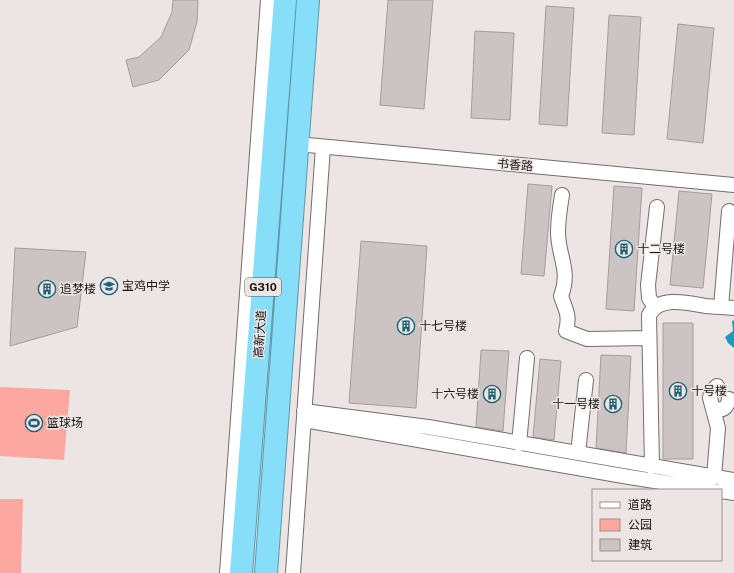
<svg xmlns="http://www.w3.org/2000/svg" width="734" height="573" font-family="'Public Sans','Noto Sans SC',sans-serif">
<style>
.green{fill:#fca8a0}
.water{fill:#189cba}
.building{fill:#cbc4c3;stroke:#a49d9c}
.lines{fill:none;stroke-linecap:round;stroke-linejoin:round}
.street-casing{stroke:#736d6c;stroke-width:16}
.highway-casing{stroke:#5f97a8;stroke-width:24}
.street{stroke:#fff;stroke-width:14}
.highway{stroke:#86def8;stroke-width:22}
.labels{text-anchor:middle;stroke-width:3;stroke-linejoin:round;paint-order:stroke}
.shield{fill:#ece5e4;stroke:#565352;stroke-width:1}
.shield-label{font-size:11px;font-weight:bold;fill:#161413}
.street-label{font-size:12px;fill:#161413;stroke:#ece5e4}
.poi-label{font-size:12px;fill:#161413;stroke:#ece5e4;text-anchor:start}
</style>
<rect width="100%" height="100%" fill="#ece5e4"/>
<path class="green" d="M 0,387 L 70,390 L 64,460 L 0,456 Z
M 0,499 L 23,499 L 21,573 L 0,573 Z"/>
<path class="water" d="M 734,320 L 734,348 L 728,343 L 725,337 L 733,331 L 732,321 Z"/>
<path class="building" d="M 173,0 L 198,0 L 197,22 L 189,50 L 159,80 L 133,87 L 126,60 L 139,57 L 161,37 L 172,12 Z
M 388,0 L 433,0 L 424,109 L 380,105 Z
M 546,6 L 574,8 L 567,126 L 539,124 Z
M 609,15 L 641,17 L 634,135 L 602,133 Z
M 678,24 L 714,28 L 703,143 L 667,139 Z
M 475,31 L 514,33 L 510,120 L 471,118 Z
M 528,184 L 552,186 L 544,276 L 521,274 Z
M 614,186 L 642,188 L 634,311 L 606,309 Z
M 679,191 L 712,194 L 703,288 L 670,285 Z
M 361,241 L 427,246 L 416,408 L 349,403 Z
M 15,248 L 86,252 L 77,327 L 10,346 Z
M 663,323 L 693,323 L 693,459 L 663,459 Z
M 481,350 L 509,351 L 503,431 L 476,427 Z
M 601,355 L 631,356 L 626,453 L 596,448 Z
M 540,359 L 561,361 L 554,440 L 533,437 Z"/>
<g class="lines">
<defs>
<path id="street" d="M 297,144 L 734,185
M 562,195 C 560,207 558,220 558,232 C 558,256 571,271 561,296 C 566,311 570,315 566,331 L 587,339 L 649,338
M 655,307 L 649,298 L 648,285 L 657,207
M 721,307 L 729,211
M 713,407 C 722,413 727,408 729,399
M 304,411 L 428,427 L 734,480
M 304,420 L 629,477 L 712,490
M 519,444 L 527,358
M 578,453 L 586,380
M 652,467 L 649,315 C 659,295 689,303 706,306 C 715,307 725,307 734,308
M 714,477 L 718,428 L 710,398 L 711,392 L 717,386
M 721,491 L 734,493
M 227,573 L 268,0
M 293,573 L 323,147"/>
<path id="highway" d="M 241,573 L 285,0
M 266,573 L 308,0"/>
</defs>
<use href="#street" class="street-casing"/>
<use href="#highway" class="highway-casing"/>
<use href="#street" class="street"/>
<use href="#highway" class="highway"/>
</g>
<defs>
<symbol id="building-ring" viewBox="-11 -11 22 22"><circle r="9.5" fill="#ece5e4" stroke="#1d6273" stroke-width="1.5"/><path d="M-4-6H4V6H1V3H-1V6H-4ZM-2.5-4.3h1.7v1.8h-1.7ZM.8-4.3h1.7v1.8H.8ZM-2.5-1h1.7V.8h-1.7ZM.8-1h1.7V.8H.8Z" fill="#1d6273"/></symbol>
<symbol id="school-ring" viewBox="-11 -11 22 22"><circle r="9.5" fill="#ece5e4" stroke="#1d6273" stroke-width="1.5"/><path d="M0-5L7-2L0 1L-7-2ZM-4 1L0 2.5L4 1V4Q0 6-4 4Z" fill="#1d6273"/></symbol>
<symbol id="stadium-ring" viewBox="-11 -11 22 22"><circle r="9.5" fill="#ece5e4" stroke="#1d6273" stroke-width="1.5"/><path d="M0-5a6.5 5 0 1 0 0 10a6.5 5 0 1 0 0-10ZM-3.5-1.8h7v3.6h-7Z" fill="#1d6273"/></symbol>
</defs>
<g fill-rule="evenodd">
<use href="#building-ring" x="614" y="239" width="20" height="20"/>
<use href="#school-ring" x="99" y="276" width="20" height="20"/>
<use href="#building-ring" x="37" y="279" width="20" height="20"/>
<use href="#building-ring" x="396" y="316" width="20" height="20"/>
<use href="#building-ring" x="668" y="381" width="20" height="20"/>
<use href="#building-ring" x="482" y="384" width="20" height="20"/>
<use href="#building-ring" x="603" y="394" width="20" height="20"/>
<use href="#stadium-ring" x="24" y="413" width="20" height="20"/>
</g>
<g class="labels">
<rect class="shield" x="245" y="278" width="36" height="18" rx="3"/>
<g class="shield-label">
<text x="263" y="291">G310</text>
</g>
<g class="street-label">
<text transform="translate(515 165) rotate(5)" y="4">书香路</text>
<text transform="translate(260 334) rotate(-86)" y="4">高新大道</text>
</g>
<g class="poi-label">
<text x="637" y="253">十二号楼</text>
<text x="122" y="290">宝鸡中学</text>
<text x="60" y="293">追梦楼</text>
<text x="419" y="330">十七号楼</text>
<text x="691" y="395">十号楼</text>
<text x="479" y="398" text-anchor="end">十六号楼</text>
<text x="600" y="408" text-anchor="end">十一号楼</text>
<text x="47" y="427">篮球场</text>
</g>
</g>
<rect x="592" y="489" width="130" height="72" fill="#ece5e4" stroke="#969190"/>
<rect x="600" y="502" width="20" height="6" fill="#ffffff" stroke="#969190"/>
<text x="628" y="509" font-size="12" fill="#161413">道路</text>
<rect x="600" y="519" width="20" height="12" fill="#fca8a0" stroke="#969190"/>
<text x="628" y="529" font-size="12" fill="#161413">公园</text>
<rect x="600" y="539" width="20" height="12" fill="#cbc4c3" stroke="#969190"/>
<text x="628" y="549" font-size="12" fill="#161413">建筑</text>
</svg>
